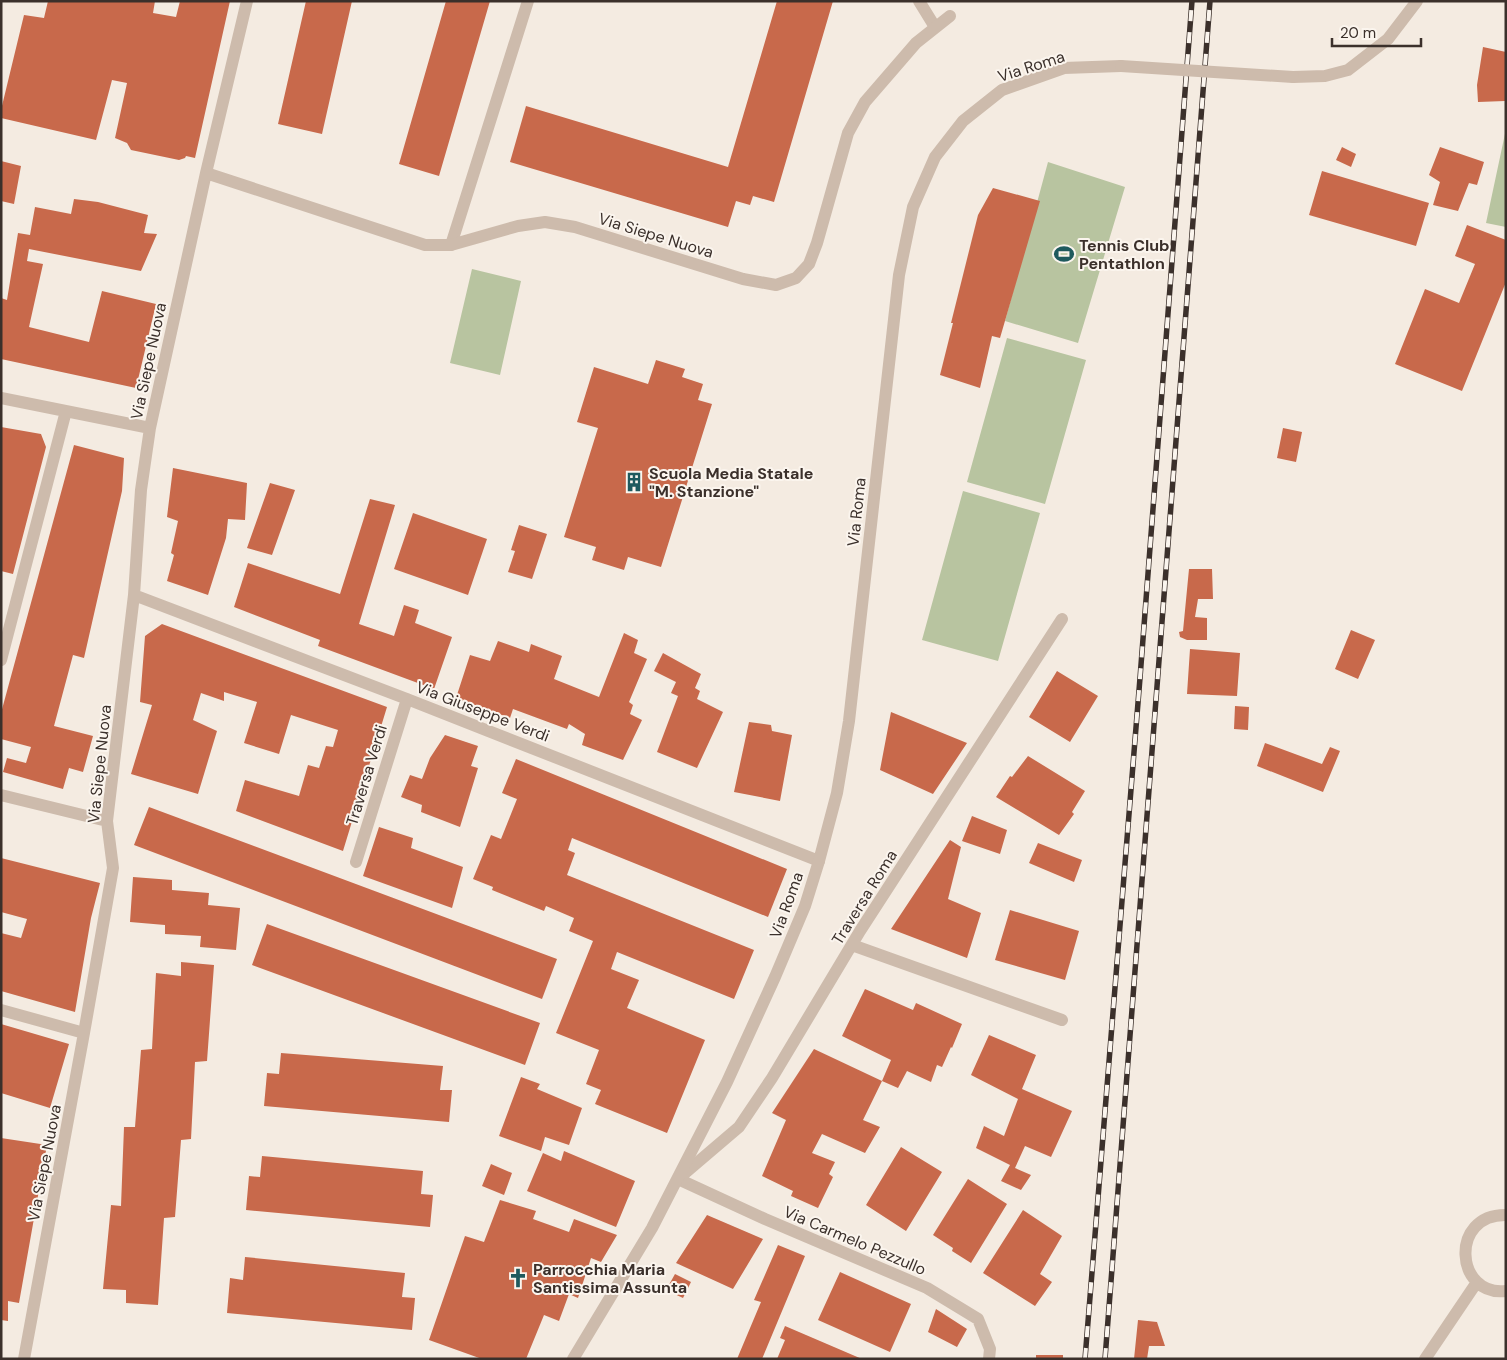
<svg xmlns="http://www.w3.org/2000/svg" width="1507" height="1360" font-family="'DM Sans',sans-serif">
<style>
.green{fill:#b8c4a0}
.building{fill:#c8694b}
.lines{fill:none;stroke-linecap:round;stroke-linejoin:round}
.service{stroke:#cdbbac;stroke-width:12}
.minor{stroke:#cdbbac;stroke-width:12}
.tertiary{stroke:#cdbbac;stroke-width:12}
.rail-casing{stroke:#3b302b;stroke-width:5.5}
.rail{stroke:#fbf5ee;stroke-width:4;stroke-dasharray:11;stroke-linecap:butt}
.tertiary-bridge{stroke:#cdbbac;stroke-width:12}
.labels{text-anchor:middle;stroke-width:4;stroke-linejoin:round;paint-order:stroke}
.street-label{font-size:16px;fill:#3b302b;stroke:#fbf5ee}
.poi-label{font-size:16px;font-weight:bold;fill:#3b302b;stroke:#fbf5ee;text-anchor:start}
</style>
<rect width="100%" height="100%" fill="#f4ebe1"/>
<path class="green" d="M 1506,129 L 1506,227 L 1486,223 Z
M 1048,162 L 1125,187 L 1078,343 L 1005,321 Z
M 472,269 L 521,281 L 500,375 L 450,363 Z
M 1007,338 L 1086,360 L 1045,504 L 967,482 Z
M 963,491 L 1040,513 L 998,661 L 922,640 Z"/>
<path class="building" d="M 48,1 L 155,1 L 153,13 L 176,17 L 180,1 L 230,1 L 195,158 L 186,156 L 185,158 L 179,160 L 131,150 L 127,143 L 115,138 L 127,83 L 112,80 L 96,140 L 1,118 L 1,110 L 24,15 L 44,18 Z
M 306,1 L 352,1 L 322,134 L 278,124 Z
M 446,1 L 490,1 L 439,176 L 399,164 Z
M 777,1 L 833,1 L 774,202 L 753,196 L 750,205 L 736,201 L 728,227 L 510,162 L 526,106 L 728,167 Z
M 1483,47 L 1506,52 L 1505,101 L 1478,102 L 1477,85 Z
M 1342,147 L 1356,154 L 1351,167 L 1336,160 Z
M 1440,147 L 1484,162 L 1477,185 L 1469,183 L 1458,211 L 1433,205 L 1440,182 L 1429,175 Z
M 1,161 L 21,166 L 14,204 L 1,201 Z
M 1322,171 L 1429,203 L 1416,246 L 1309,215 Z
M 993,188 L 1040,201 L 1000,338 L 992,336 L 980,388 L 940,375 L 953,323 L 951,323 L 978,215 Z
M 74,199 L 98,202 L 148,215 L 144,233 L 157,234 L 141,271 L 29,249 L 27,261 L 43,264 L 29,327 L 89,342 L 102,291 L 156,304 L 136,388 L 1,359 L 1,298 L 7,300 L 18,233 L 30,235 L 35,207 L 71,214 Z
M 1467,225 L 1506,240 L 1506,282 L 1462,391 L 1395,364 L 1425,289 L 1459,303 L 1475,264 L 1455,256 Z
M 656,360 L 685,369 L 682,377 L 703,384 L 698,400 L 712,404 L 661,567 L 628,557 L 624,570 L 592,560 L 596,547 L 564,537 L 598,428 L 577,422 L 594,367 L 648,384 Z
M 1,427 L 41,434 L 46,447 L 13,574 L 1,571 Z
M 1283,428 L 1302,432 L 1296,462 L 1277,458 Z
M 74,445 L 124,458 L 122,491 L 84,658 L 73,655 L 54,726 L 93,736 L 83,772 L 69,768 L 63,789 L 3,772 L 7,758 L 26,763 L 31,747 L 1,739 L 1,713 Z
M 173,468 L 247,483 L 245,520 L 228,519 L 226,538 L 208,595 L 167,581 L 174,555 L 171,553 L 178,521 L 167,517 Z
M 270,483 L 295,490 L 272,555 L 247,548 Z
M 370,499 L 395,505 L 359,624 L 394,636 L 404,605 L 419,610 L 415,623 L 452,637 L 434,689 L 318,646 L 320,640 L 234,607 L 248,563 L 340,594 Z
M 413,513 L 487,539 L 468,595 L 394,569 Z
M 519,525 L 547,534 L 532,579 L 508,572 L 515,551 L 511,550 Z
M 1189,569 L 1212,569 L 1213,599 L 1198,599 L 1195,617 L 1207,618 L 1207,640 L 1187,640 L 1180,637 L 1179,632 L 1183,631 Z
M 162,624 L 387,707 L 343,851 L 236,811 L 245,780 L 299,796 L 308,765 L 319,768 L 326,746 L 333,747 L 338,730 L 291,715 L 279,754 L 244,743 L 257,702 L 224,692 L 224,701 L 201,693 L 193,720 L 217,731 L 198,794 L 131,774 L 152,705 L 140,702 L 145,636 Z
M 1351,630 L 1375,640 L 1358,679 L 1335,669 Z
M 624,633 L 638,640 L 634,653 L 647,659 L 629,702 L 633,705 L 630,714 L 642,720 L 623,760 L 582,745 L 585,734 L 569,724 L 567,729 L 513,709 L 510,718 L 456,698 L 470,655 L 490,661 L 498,641 L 529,652 L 531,644 L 562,656 L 554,679 L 599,697 Z
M 1190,649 L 1240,653 L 1237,696 L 1187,694 Z
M 663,653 L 701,674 L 695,688 L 700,691 L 697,699 L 723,712 L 697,768 L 657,752 L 678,696 L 671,693 L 676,682 L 654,671 Z
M 1057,671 L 1098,696 L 1070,742 L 1029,717 Z
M 1235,706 L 1249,707 L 1248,730 L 1234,729 Z
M 891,712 L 967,743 L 933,794 L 880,770 Z
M 749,722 L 771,725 L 772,731 L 792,735 L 780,801 L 734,792 Z
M 445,735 L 478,746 L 471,766 L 478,768 L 460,827 L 421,812 L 422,805 L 401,797 L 410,775 L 422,779 L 430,758 Z
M 1265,743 L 1322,764 L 1330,747 L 1340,751 L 1323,792 L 1257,766 Z
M 1028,756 L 1085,791 L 1072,812 L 1074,814 L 1059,835 L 996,797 L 1010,776 L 1012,777 Z
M 516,759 L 787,869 L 768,917 L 572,838 L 568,850 L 575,853 L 567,875 L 754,950 L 734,999 L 617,952 L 611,969 L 639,980 L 627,1008 L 705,1040 L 667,1133 L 595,1104 L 601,1090 L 586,1084 L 599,1050 L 556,1033 L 593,941 L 569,931 L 574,918 L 546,906 L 544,911 L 492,890 L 493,887 L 473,879 L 491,835 L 501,839 L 517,799 L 502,793 Z
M 149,807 L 557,959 L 542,999 L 134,845 Z
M 972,816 L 1007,830 L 1000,854 L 962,841 Z
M 379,827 L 413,838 L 411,848 L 463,867 L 452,908 L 363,876 Z
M 950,840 L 961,847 L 948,899 L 981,913 L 967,958 L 891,929 Z
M 1038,843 L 1082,860 L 1074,882 L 1029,863 Z
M 1,858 L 100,883 L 91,918 L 75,1012 L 1,991 L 1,933 L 21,938 L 27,919 L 1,912 Z
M 133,877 L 172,880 L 172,890 L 209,893 L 208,905 L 240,908 L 236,950 L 200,947 L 201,936 L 165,934 L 165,925 L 130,922 Z
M 1010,910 L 1079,931 L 1065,980 L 995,960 Z
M 267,924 L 540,1023 L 525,1065 L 252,965 Z
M 181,962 L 214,965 L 207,1061 L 195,1062 L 191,1139 L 181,1140 L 175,1217 L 164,1218 L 158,1305 L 126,1303 L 126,1290 L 103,1289 L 111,1205 L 121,1206 L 124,1127 L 135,1127 L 141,1050 L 152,1049 L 156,973 L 181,976 Z
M 865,989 L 913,1010 L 916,1003 L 962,1024 L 952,1048 L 951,1047 L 942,1067 L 937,1065 L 931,1082 L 907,1071 L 898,1088 L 882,1081 L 891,1060 L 842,1036 Z
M 1,1024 L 69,1044 L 50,1108 L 1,1093 Z
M 989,1035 L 1036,1055 L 1022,1089 L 1072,1111 L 1051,1157 L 1025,1146 L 1015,1168 L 1031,1175 L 1021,1190 L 1001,1181 L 1010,1165 L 976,1148 L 984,1126 L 1004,1136 L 1018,1099 L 971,1075 Z
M 814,1049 L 882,1081 L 863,1120 L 880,1127 L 865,1153 L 822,1134 L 812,1153 L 835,1162 L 829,1174 L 833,1177 L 818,1208 L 791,1196 L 793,1191 L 762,1176 L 786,1120 L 772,1113 Z
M 281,1053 L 443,1066 L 440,1090 L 452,1090 L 449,1122 L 264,1106 L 267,1073 L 279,1074 Z
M 521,1077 L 540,1084 L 537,1089 L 582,1108 L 569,1145 L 545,1137 L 541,1151 L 499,1136 Z
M 1,1138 L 47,1145 L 19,1303 L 8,1301 L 8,1321 L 1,1320 Z
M 901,1147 L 942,1172 L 906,1231 L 866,1205 Z
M 564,1151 L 635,1181 L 616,1227 L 527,1191 L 543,1153 L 561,1161 Z
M 262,1156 L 423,1171 L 421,1194 L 433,1195 L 430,1227 L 246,1210 L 249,1176 L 260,1177 Z
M 491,1164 L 512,1173 L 504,1195 L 482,1186 Z
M 968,1179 L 1007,1204 L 971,1263 L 952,1251 L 953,1248 L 933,1235 Z
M 500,1200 L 536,1211 L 533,1219 L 569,1232 L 574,1219 L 617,1235 L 601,1262 L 591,1258 L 578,1298 L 569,1294 L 559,1321 L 544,1315 L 526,1359 L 482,1359 L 429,1340 L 465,1236 L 484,1242 Z
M 1023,1210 L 1062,1236 L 1040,1274 L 1052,1282 L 1035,1306 L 983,1273 Z
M 707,1215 L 763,1239 L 733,1289 L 676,1263 Z
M 778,1245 L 805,1256 L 762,1359 L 737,1359 L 761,1302 L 754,1300 Z
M 245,1257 L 405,1273 L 402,1297 L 415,1298 L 412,1330 L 227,1313 L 230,1278 L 243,1280 Z
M 840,1272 L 911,1304 L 890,1352 L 818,1320 Z
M 675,1274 L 691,1282 L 683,1298 L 666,1290 Z
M 936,1309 L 967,1329 L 957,1347 L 928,1332 Z
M 1138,1320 L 1157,1322 L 1165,1346 L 1149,1346 L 1147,1359 L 1134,1359 Z
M 785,1326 L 862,1359 L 777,1359 L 785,1340 L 780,1338 Z
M 1036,1355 L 1063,1355 L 1063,1359 L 1036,1359 Z"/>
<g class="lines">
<path class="service" d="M 919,1 L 935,27
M 451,245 L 528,1"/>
<path class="minor" d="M 206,173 L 425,245 L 451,245 L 518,226 L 545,222 L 575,227 L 743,279 L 776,285 L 796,278 L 809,264 L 817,243 L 848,133 L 865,102 L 916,43 L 950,16
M 1,398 L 150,428
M 134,595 L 407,699 L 819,861
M 1,660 L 66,411
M 1,795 L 107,821
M 356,862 L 407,699
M 852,945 L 1062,1020
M 1,1010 L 84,1033
M 1506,1215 C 1449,1214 1455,1297 1506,1291
M 24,1359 L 84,1033 L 113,868 L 107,821 L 134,595 L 141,490 L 150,428 L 206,173 L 247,1
M 989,1359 L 990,1349 L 978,1319 L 927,1288 L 765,1219 L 678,1179 L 739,1127 L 772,1078 L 860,931 L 1062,619
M 1425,1359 L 1477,1282"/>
<path class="tertiary" d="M 1293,77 L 1325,76 L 1348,70 L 1388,39 L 1417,1
M 573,1359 L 652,1228 L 727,1082 L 775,977 L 805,906 L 819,861 L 837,793 L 849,721 L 899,275 L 913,207 L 935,157 L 963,121 L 1002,90 L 1064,68 L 1121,66"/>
<defs>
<path id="rail" d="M 1085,1359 L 1140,678 L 1192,1
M 1105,1359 L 1210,1"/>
</defs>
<use href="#rail" class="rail-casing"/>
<use href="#rail" class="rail"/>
<path class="tertiary-bridge" d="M 1121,66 L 1293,77"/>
</g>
<defs>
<symbol id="stadium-bare" viewBox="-9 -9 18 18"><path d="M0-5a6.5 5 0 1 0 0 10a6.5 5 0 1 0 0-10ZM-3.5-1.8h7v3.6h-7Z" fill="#1f5a5e" stroke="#fbf5ee" stroke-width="2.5" paint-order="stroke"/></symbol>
<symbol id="building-bare" viewBox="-9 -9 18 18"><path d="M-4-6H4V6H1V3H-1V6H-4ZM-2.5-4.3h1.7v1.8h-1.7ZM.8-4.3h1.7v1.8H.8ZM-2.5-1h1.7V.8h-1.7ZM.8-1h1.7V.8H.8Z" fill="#1f5a5e" stroke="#fbf5ee" stroke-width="2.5" paint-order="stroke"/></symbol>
<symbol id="church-bare" viewBox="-9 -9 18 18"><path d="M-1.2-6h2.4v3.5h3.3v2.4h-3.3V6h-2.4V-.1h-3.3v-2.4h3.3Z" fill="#1f5a5e" stroke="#fbf5ee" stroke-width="2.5" paint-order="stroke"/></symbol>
</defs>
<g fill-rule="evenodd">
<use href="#stadium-bare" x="1050" y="240" width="28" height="28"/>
<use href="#building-bare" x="620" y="468" width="28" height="28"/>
<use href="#church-bare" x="504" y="1264" width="28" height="28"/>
</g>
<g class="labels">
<g class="street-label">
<text transform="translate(1031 66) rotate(-18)" y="6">Via Roma</text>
<text transform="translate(656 235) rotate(17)" y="6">Via Siepe Nuova</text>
<text transform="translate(148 361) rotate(-78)" y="6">Via Siepe Nuova</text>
<text transform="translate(856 512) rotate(-84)" y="6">Via Roma</text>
<text transform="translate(483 711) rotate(21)" y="6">Via Giuseppe Verdi</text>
<text transform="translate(99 764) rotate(-84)" y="6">Via Siepe Nuova</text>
<text transform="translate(366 775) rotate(-73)" y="6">Traversa Verdi</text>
<text transform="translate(864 897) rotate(-58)" y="6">Traversa Roma</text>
<text transform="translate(786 905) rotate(-70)" y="6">Via Roma</text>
<text transform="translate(44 1163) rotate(-79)" y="6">Via Siepe Nuova</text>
<text transform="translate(855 1240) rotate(23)" y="6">Via Carmelo Pezzullo</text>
</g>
<g class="poi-label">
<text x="1079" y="251">Tennis Club<tspan x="1079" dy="18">Pentathlon</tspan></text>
<text x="649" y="479">Scuola Media Statale<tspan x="649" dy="18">"M. Stanzione"</tspan></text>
<text x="533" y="1275">Parrocchia Maria<tspan x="533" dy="18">Santissima Assunta</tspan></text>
</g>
</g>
<rect width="1507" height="1360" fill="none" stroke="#3b302b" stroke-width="5"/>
<path d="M1332 38v8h89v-8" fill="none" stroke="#3b302b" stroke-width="2.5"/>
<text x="1340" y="38" font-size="15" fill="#3b302b" stroke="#fbf5ee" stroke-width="4" paint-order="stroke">20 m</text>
</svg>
